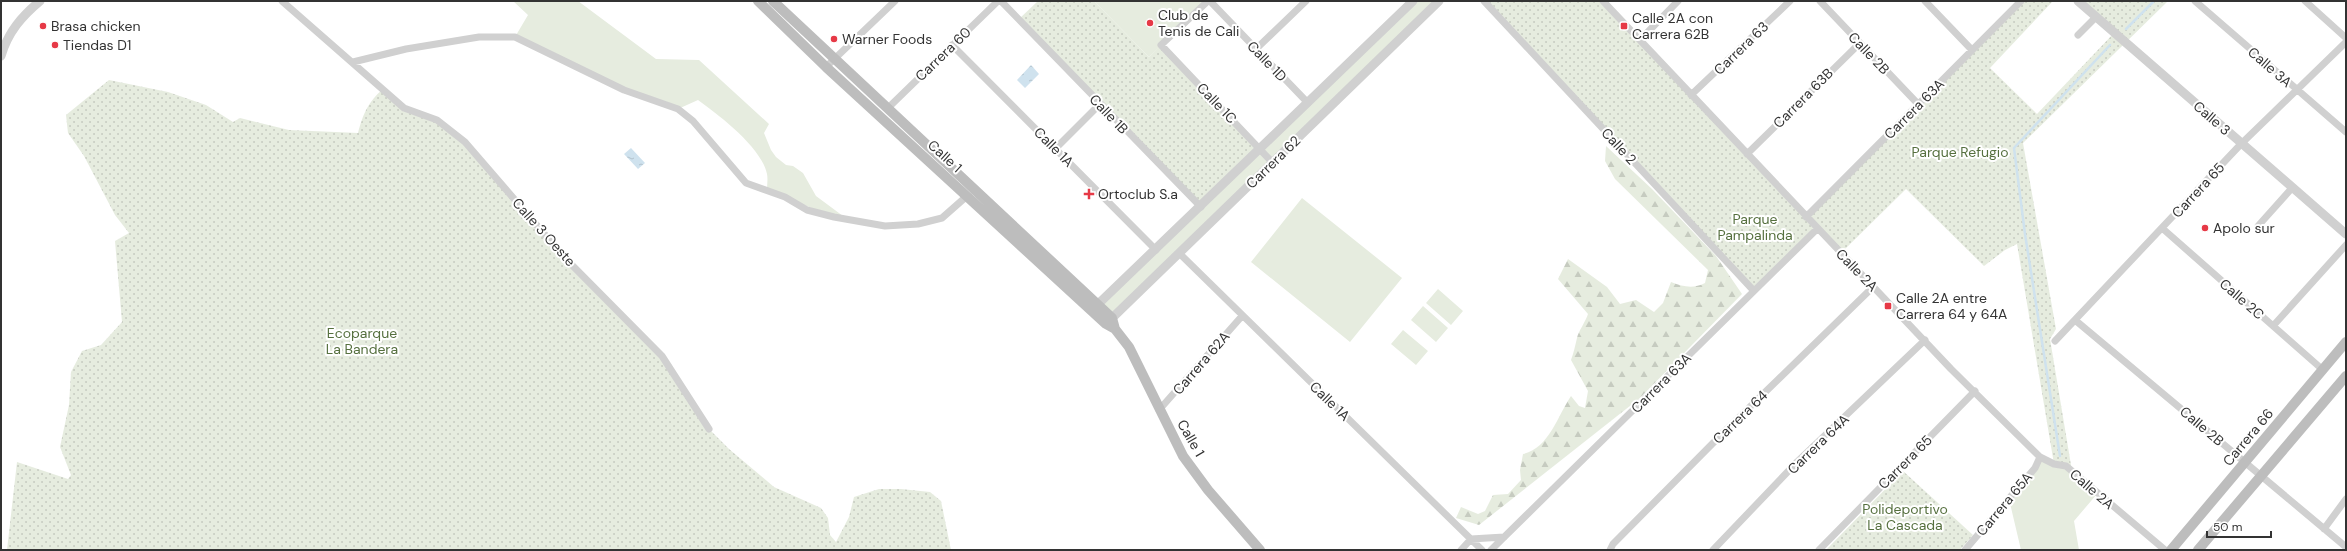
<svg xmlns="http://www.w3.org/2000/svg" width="2347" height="551" font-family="'DM Sans',sans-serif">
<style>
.grass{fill:#e6ecdf}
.forest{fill:url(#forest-firs)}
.park{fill:url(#park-dots)}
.water{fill:url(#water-ripples)}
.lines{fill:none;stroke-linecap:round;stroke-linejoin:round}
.stream{stroke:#cfe2ee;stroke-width:2.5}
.minor{stroke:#d0d0d0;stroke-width:7}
.tertiary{stroke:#d0d0d0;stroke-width:9}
.secondary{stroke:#bdbdbd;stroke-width:10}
.poi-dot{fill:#e63946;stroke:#fff;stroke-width:1.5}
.labels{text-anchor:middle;stroke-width:4;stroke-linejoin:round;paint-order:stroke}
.poi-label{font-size:14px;fill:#333;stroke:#fff;text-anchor:start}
.street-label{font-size:14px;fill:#333;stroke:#fff}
.park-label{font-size:14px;fill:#56703f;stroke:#fff}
</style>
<defs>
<pattern id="forest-firs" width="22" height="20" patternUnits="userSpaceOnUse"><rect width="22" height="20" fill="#e6ecdf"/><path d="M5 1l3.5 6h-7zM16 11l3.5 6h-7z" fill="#c6cbc0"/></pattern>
<pattern id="park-dots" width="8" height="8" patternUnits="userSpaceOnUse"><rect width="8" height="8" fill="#e6ecdf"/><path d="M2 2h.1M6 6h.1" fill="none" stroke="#c6cbc0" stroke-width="1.8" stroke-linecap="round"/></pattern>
<pattern id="water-ripples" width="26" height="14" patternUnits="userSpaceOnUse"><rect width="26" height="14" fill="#cfe2ee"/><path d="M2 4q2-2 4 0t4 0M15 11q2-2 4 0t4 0" fill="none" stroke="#b2c2cd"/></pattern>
</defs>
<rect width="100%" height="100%" fill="#fff"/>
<path class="grass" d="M 513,1 L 578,1 L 656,59 L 699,60 L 769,124 L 764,133 L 771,150 L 776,157 L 786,165 L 793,166 L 803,173 L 816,196 L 843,216 L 834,217 L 767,190 C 767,185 768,179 767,174 C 762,148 719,115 698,100 L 678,109 L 624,90 L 515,37 L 528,15 Z
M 1094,1 L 1208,1 L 1149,57 Z
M 1413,1 L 1439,1 L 1112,318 L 1098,304 Z
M 1302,198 L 1402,278 L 1350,342 L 1251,262 Z
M 1438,289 L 1463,311 L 1451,325 L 1426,303 Z
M 1423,306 L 1448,328 L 1436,342 L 1411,320 Z
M 1403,330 L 1428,351 L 1416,365 L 1391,344 Z
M 2040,457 L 2066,466 L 2097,494 L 2074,521 L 2079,550 L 2021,550 L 2009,499 Z"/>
<path class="forest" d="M 1606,146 L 1652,189 L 1716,256 L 1742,294 L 1640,398 L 1479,525 L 1456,518 L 1461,507 L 1478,514 L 1485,511 L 1493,495 L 1508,494 L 1521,480 L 1520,470 L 1523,454 C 1549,448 1557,417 1571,396 L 1579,406 L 1585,408 L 1588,391 L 1571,360 C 1574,352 1575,346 1577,338 C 1578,332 1586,321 1588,314 L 1558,279 L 1568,259 L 1607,287 L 1620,304 L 1636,300 L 1654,312 L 1663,303 L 1671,282 C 1684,287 1693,289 1705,283 L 1708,270 L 1615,179 L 1605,161 Z"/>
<path class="park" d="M 1038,1 L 1094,1 L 1149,57 L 1161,45 L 1261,150 L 1201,207 L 1019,19 Z
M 1484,1 L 1603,1 L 1806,217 L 2021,1 L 2053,1 L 1990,68 L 2037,114 L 2114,33 L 2078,1 L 2168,1 L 2023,143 L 2056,329 L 2050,339 L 2072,471 L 2054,464 L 2017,244 L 2005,250 L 1984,266 L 1906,189 L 1841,253 L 1817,229 L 1754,291 Z
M 109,80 L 168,92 L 206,105 L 233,122 L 240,118 L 289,130 L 358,133 C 363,114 368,102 383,89 L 404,108 L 437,120 L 465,142 L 566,259 L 662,356 L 709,429 L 729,449 L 774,487 L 821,508 L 828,518 L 830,535 L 836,542 L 849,517 L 854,497 L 879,489 L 901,489 L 930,492 L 941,501 L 951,550 L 7,550 L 17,462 L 68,479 L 71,475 L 60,447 L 69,405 L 71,372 L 82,351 L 101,345 L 122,322 L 115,241 L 129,233 L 115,215 L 84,156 L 68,133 L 66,115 Z
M 1903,471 L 1973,535 L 1960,550 L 1826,550 Z"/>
<path class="water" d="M 1031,65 L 1039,74 L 1025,88 L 1017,80 Z
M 631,148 L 645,163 L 638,169 L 624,154 Z"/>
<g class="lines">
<path class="stream" d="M 2126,29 L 2154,1
M 2060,456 L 2025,234 L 2014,148 L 2110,45"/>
<path class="minor" d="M 282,1 L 404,108 L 437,120 L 465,142 L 566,259 L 662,356 L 709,429
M 1001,1 L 1201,207
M 1208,1 L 1161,45 L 1272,162
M 1210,1 L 1308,103
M 1484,1 L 1754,291
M 1603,1 L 1951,369 L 2040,457 L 2054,464 L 2066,466 L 2165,550
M 1820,1 L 1918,104
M 1925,1 L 1972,50
M 2195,1 L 2346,132
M 2305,1 L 2346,38
M 2078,35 L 2096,17
M 1640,40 L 1678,1
M 952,45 L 1156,250
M 1256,49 L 1306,1
M 353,62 L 406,49 L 479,37 L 515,37 L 624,90 L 678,109 L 693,121 L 746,183 L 785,197 L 807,210 L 834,217 L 885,226 L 918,224 L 942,218 L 967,196
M 826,67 L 895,1
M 1691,95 L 1790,1
M 888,108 L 998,1
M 1055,149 L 1100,104
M 1747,154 L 1860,43
M 1806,217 L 2021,1
M 2258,226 L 2292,188
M 2162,228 L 2323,370
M 1179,253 L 1482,550
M 2075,320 L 2346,547
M 2273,326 L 2346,245
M 2055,341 L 2241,144 L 2346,42
M 1159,410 L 1242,316
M 2324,529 L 2346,499
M 1461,550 L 1471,539 L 1504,537
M 1491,550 L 1817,229
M 1610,550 L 1613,544 L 1720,436 L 1873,287
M 1713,550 L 1797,462 L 1925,340
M 1819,550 L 1975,391
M 1965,550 L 2035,468 L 2040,457"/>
<path class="tertiary" d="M 2078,1 L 2346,234
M 1,56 C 8,32 22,16 40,1
M 1093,309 L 1413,1
M 1107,323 L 1439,1"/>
<path class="secondary" d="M 758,1 L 826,67 L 1106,324 L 1115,329
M 773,1 L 1112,318 L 1115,329 L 1129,347 L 1183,456 L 1208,490 L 1260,550
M 2171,550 L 2346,342
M 2198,550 L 2346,376"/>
</g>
<g class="poi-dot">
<circle cx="1150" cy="23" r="4"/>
<circle cx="43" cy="26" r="4"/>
<rect x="1620" y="22" width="8" height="8" rx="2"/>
<circle cx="834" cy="39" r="4"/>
<circle cx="55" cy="45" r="4"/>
<path d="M1087 188h4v4h4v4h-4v4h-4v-4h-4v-4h4z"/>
<circle cx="2205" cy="228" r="4"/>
<rect x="1884" y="302" width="8" height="8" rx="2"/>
</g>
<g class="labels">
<g class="poi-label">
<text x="1158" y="20">Club de<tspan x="1158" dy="16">Tenis de Cali</tspan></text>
<text x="1632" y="23">Calle 2A con<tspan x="1632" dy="16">Carrera 62B</tspan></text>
<text x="51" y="31">Brasa chicken</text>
<text x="842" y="44">Warner Foods</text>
<text x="63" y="50">Tiendas D1</text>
<text x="1098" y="199">Ortoclub S.a</text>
<text x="2213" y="233">Apolo sur</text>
<text x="1896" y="303">Calle 2A entre<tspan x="1896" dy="16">Carrera 64 y 64A</tspan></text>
</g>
<g class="street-label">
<text transform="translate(1741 48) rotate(-44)" y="5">Carrera 63</text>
<text transform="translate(1869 53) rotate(46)" y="5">Calle 2B</text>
<text transform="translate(943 54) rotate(-44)" y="5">Carrera 60</text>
<text transform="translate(1267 61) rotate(46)" y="5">Calle 1D</text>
<text transform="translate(2270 67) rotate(41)" y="5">Calle 3A</text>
<text transform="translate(1803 98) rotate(-45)" y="5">Carrera 63B</text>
<text transform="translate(1217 103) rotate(46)" y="5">Calle 1C</text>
<text transform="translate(1914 109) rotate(-45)" y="5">Carrera 63A</text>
<text transform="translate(1109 114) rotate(46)" y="5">Calle 1B</text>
<text transform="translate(2212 118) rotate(41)" y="5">Calle 3</text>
<text transform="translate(1619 146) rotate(47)" y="5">Calle 2</text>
<text transform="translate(1054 147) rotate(45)" y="5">Calle 1A</text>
<text transform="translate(945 156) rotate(42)" y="5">Calle 1</text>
<text transform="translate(1273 162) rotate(-44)" y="5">Carrera 62</text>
<text transform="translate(2198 190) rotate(-47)" y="5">Carrera 65</text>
<text transform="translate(544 232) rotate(48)" y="5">Calle 3 Oeste</text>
<text transform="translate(1857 270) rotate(46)" y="5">Calle 2A</text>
<text transform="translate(2242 299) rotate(41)" y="5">Calle 2C</text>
<text transform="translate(1201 363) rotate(-49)" y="5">Carrera 62A</text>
<text transform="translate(1661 383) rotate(-45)" y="5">Carrera 63A</text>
<text transform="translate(1330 401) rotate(44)" y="5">Calle 1A</text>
<text transform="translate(1740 417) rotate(-44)" y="5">Carrera 64</text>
<text transform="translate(2202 426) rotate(40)" y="5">Calle 2B</text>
<text transform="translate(2248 437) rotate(-50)" y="5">Carrera 66</text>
<text transform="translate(1191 438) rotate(60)" y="5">Calle 1</text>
<text transform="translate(1818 444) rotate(-44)" y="5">Carrera 64A</text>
<text transform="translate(1905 462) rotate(-45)" y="5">Carrera 65</text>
<text transform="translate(2092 489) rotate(41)" y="5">Calle 2A</text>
<text transform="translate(2004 504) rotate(-50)" y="5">Carrera 65A</text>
</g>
<g class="park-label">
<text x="1960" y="157">Parque Refugio</text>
<text x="1755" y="224">Parque<tspan x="1755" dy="16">Pampalinda</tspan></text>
<text x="362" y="338">Ecoparque<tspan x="362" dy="16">La Bandera</tspan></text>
<text x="1905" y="514">Polideportivo<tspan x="1905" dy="16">La Cascada</tspan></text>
</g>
</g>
<rect width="2347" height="551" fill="none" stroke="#333333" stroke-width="4"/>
<path d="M2207 531v6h64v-6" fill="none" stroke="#333333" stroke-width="2"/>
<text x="2213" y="531" font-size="12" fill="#333333" stroke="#ffffff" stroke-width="3" paint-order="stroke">50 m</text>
</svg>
